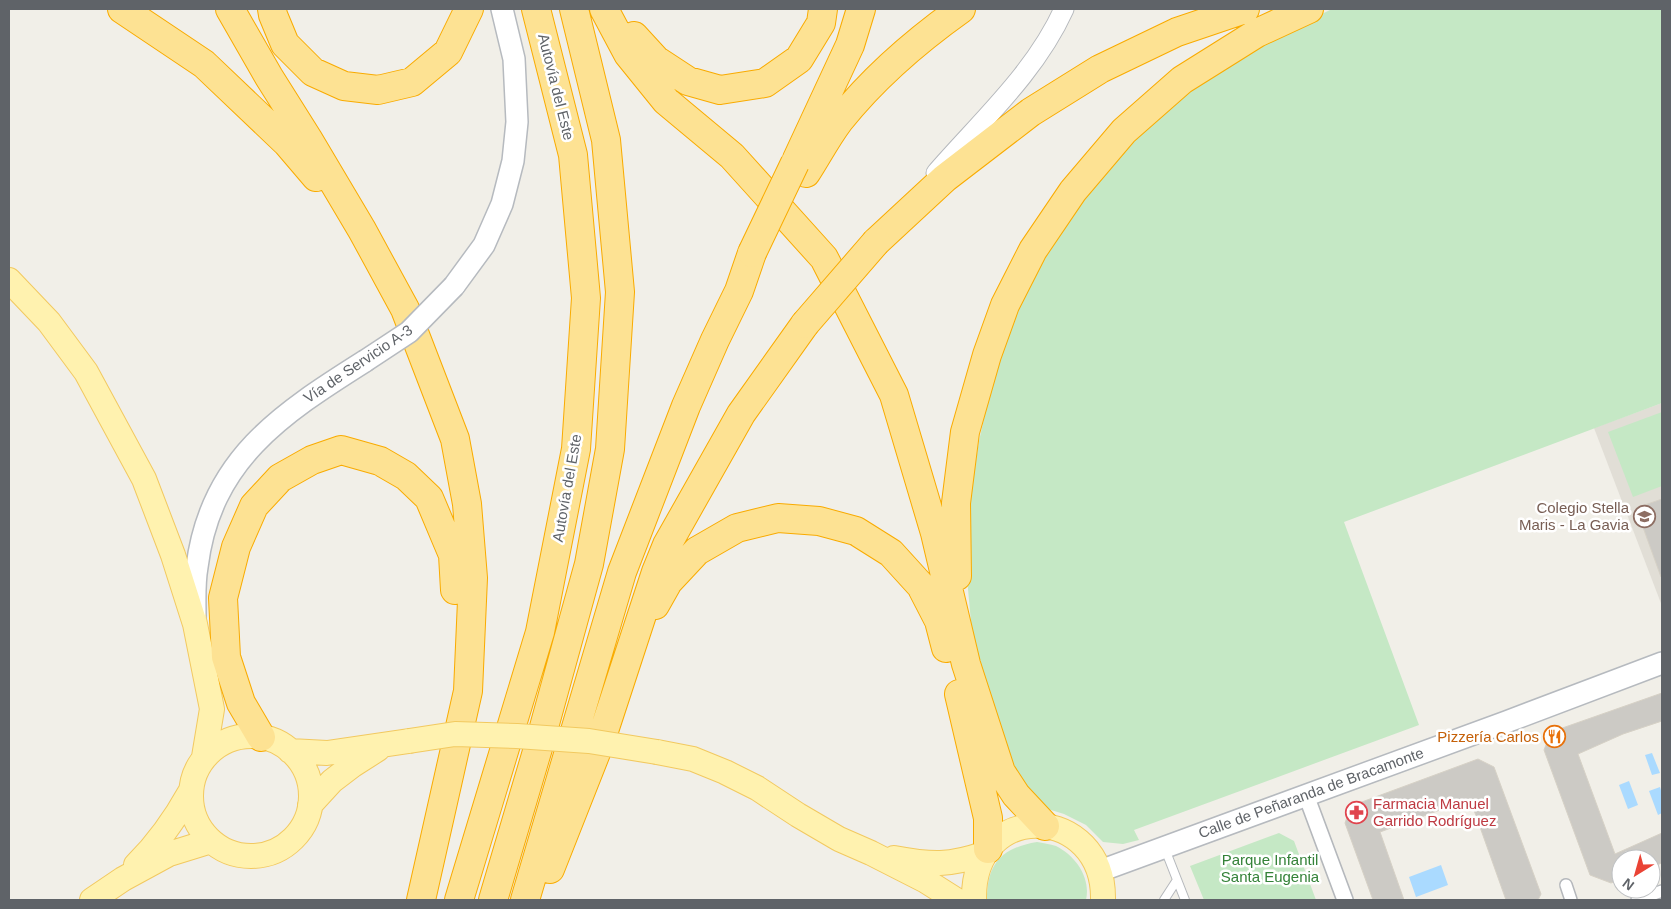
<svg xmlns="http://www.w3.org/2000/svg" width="1671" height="909" font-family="Arial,sans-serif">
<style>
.education{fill:#e1ded6}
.green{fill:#c5e8c5}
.water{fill:#aadaff}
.building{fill:#cccac5;stroke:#d6d1c6}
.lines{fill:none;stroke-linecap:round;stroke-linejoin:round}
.service-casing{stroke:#b5b8bc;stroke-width:10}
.pedestrian-casing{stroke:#b5b8bc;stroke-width:14}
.minor-casing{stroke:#b5b8bc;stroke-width:18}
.tertiary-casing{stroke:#b5b8bc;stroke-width:21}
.secondary-casing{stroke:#b6babf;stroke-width:24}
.primary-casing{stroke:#f2c960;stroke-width:26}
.motorway-casing{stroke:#f9ab00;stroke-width:30}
.service{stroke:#fff;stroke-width:8}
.pedestrian{stroke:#fff;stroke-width:11}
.minor{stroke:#fff;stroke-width:15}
.tertiary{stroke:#fff;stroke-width:19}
.secondary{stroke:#fff;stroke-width:21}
.primary{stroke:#fff2af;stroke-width:24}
.motorway{stroke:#fde293;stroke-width:28}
.secondary-bridge-casing{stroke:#b6babf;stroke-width:24;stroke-linecap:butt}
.primary-bridge-casing{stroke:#f2c960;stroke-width:26;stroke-linecap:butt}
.motorway-bridge-casing{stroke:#f9ab00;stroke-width:30;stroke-linecap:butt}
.secondary-bridge{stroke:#fff;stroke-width:21}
.primary-bridge{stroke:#fff2af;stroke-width:24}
.motorway-bridge{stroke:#fde293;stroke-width:28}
.labels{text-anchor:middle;stroke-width:5;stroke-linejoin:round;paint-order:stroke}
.street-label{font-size:15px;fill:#5f6368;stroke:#fff}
.education-label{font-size:15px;fill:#785e54;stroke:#fff;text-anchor:end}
.food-label{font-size:15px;fill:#c56008;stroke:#fff;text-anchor:end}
.health-label{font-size:15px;fill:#be3a42;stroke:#fff;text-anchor:start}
.park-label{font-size:15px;fill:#348238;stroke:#fff}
</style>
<rect width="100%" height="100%" fill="#f1efe8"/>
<path class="education" d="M 1662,403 L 1662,606 L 1594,428 Z"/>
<path class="green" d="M 1332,9 L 1662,9 L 1662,403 L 1344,522 L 1419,725 L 1134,830 L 1139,840 L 1123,844 L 1103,842 L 1086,825 L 1064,814 L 1038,806 L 1020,791 L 973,644 L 967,578 L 967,520 L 979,441 L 996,365 L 1028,287 L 1077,205 L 1130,140 L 1187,89 L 1259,45 Z
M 1662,412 L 1662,486 L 1633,497 L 1608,432 Z
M 1279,833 L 1294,841 L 1316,900 L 1204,900 L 1190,866 Z
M 1037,842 C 1043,843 1050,844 1056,846 C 1076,856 1091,878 1086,900 L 987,900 C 987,864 1001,848 1037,842 Z"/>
<path class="water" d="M 1652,753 L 1660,773 L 1652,775 L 1645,755 Z
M 1629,781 L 1638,805 L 1628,809 L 1619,785 Z
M 1660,787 L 1662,794 L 1662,813 L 1658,815 L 1649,791 Z
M 1441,865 L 1448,885 L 1416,897 L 1409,877 Z"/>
<path class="building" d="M 1662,499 L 1662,576 L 1661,577 L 1636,508 Z
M 1662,693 L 1662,721 L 1623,734 L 1578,754 L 1615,854 L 1662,833 L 1662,863 L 1651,867 L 1651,859 L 1621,859 L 1621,879 L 1611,883 L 1590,875 L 1544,750 L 1551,732 Z
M 1478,759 L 1494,767 L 1541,894 L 1538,900 L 1506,900 L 1470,799 L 1380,832 L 1404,900 L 1373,900 L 1345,823 L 1351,806 Z"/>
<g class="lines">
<defs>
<path id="service" d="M 1165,849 L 1185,900
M 1164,900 L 1177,880"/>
<path id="pedestrian" d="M 1566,885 L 1571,900
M 1637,900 L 1662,891"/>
<path id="minor" d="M 1306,795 L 1345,900"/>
<path id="tertiary" d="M 936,173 C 981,121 1035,73 1064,9"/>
<path id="secondary" d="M 454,286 L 484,245 L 502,204 L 513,161 L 517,122 L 514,59 L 502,9
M 195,617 C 195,600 194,583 197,567 C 210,460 281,414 365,361
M 1100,871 L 1506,722 L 1662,663"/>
<path id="primary" d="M 9,280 L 49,322 L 86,372 L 144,479 L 173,555 L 195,624 L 212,709 L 204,757
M191 796a60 60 0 1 1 120 0a60 60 0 1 1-120 0Z
M 290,751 L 327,753 L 409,741
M 657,752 L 693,759 L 725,772 L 757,788 L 798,815 L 839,839 L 871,853 L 926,881 L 956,900
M 310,805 L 332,781 L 353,765 L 378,749
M 894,858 C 932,865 949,866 986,853
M 136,865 C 158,843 175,819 190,792
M 92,900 L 123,879 L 169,854 L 211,841
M 974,900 C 972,797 1105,805 1103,900"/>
<path id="motorway" d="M 122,9 L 204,64 L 287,143 L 316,177
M 230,9 L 269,77 L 308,139 L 362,230 L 405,309 L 455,439 L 467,504 L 473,578 L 468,691 L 421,900
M 272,9 L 273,15 L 285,44 L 313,72 L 344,86 L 378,90 L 412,82 L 448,52 L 469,9
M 604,9 L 628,54 L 666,101 L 732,156 L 824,258 L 894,395 L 935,533 L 966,664 L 1001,772 L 1016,795 L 1045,826
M 634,36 L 656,60 L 688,81 L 720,90 L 765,83 L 799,59 L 821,23 L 823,9
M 797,159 L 850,45 L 861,9
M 806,173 C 817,156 827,137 839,121 C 874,77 916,41 961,9
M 876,242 L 945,178 L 1031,112 L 1100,69 L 1177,32 L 1245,9
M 957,576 L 956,503 L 965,432 L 987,355 L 1005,305 L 1033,250 L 1073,191 L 1124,131 L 1182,80 L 1257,33 L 1309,9
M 655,605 L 668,582 L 697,551 L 737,528 L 778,518 L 819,521 L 856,531 L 891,553 L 921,586 L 939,621 L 946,648
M 959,694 L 988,818 L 988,849
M 261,737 L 241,703 L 226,657 L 223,598 L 236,547 L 254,506 L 280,478 L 312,460 L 341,450 L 380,461 L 406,476 L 429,498 L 453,555 L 455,590
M 550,869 L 601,740 L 656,572 L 667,545 L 741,414 L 805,324
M 459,900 L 540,632 L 576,449 L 586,298 L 573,155 L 536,9
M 493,900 L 541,738 L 589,564 L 610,449 L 620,292 L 606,140 L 574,9
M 525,900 L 622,572 L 686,406 L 715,340 L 739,291 L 752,253"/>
</defs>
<use href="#service" class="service-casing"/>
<use href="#pedestrian" class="pedestrian-casing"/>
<use href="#minor" class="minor-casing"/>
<use href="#tertiary" class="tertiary-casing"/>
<use href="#secondary" class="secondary-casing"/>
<use href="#primary" class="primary-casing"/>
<use href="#motorway" class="motorway-casing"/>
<use href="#service" class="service"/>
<use href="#pedestrian" class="pedestrian"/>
<use href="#minor" class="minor"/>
<use href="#tertiary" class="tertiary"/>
<use href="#secondary" class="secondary"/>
<use href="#primary" class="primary"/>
<use href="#motorway" class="motorway"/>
<defs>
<path id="secondary-bridge" d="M 365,361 L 409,332 L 454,286"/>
<path id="primary-bridge" d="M 409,741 L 455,734 L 517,736 L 589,741 L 657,752"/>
<path id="motorway-bridge" d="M 752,253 L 795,163
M 805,324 L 876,242"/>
</defs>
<use href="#secondary-bridge" class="secondary-bridge-casing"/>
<use href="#primary-bridge" class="primary-bridge-casing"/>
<use href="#motorway-bridge" class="motorway-bridge-casing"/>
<use href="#secondary-bridge" class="secondary-bridge"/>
<use href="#primary-bridge" class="primary-bridge"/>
<use href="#motorway-bridge" class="motorway-bridge"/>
</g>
<defs>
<symbol id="school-ring" viewBox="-11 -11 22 22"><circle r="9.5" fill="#fff" stroke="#8d6e63" stroke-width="1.5"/><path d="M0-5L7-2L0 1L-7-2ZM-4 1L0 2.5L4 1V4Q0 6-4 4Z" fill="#8d6e63"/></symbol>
<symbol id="restaurant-ring" viewBox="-11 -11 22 22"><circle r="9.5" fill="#fff" stroke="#e8710a" stroke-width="1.5"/><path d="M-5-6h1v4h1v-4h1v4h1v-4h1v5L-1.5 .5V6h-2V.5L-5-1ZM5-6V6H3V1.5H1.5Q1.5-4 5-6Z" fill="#e8710a"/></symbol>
<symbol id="pharmacy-ring" viewBox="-11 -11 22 22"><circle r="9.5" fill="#fff" stroke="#e0444e" stroke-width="1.5"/><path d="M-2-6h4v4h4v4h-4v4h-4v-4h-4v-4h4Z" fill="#e0444e"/></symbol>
</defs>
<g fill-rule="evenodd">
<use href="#school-ring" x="1632" y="504" width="25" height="25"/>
<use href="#restaurant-ring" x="1542" y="724" width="25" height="25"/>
<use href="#pharmacy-ring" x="1344" y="800" width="25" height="25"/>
</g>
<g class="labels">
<g class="street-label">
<text transform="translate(556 87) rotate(76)" y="5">Autovía del Este</text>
<text transform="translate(358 364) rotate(-34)" y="5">Vía de Servicio A-3</text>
<text transform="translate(567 488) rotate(-80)" y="5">Autovía del Este</text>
<text transform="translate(1311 793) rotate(-20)" y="5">Calle de Peñaranda de Bracamonte</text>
</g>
<g class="education-label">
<text x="1629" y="513">Colegio Stella<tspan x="1629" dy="17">Maris - La Gavia</tspan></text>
</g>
<g class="food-label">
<text x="1539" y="742">Pizzería Carlos</text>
</g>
<g class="health-label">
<text x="1373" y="809">Farmacia Manuel<tspan x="1373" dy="17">Garrido Rodríguez</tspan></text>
</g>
<g class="park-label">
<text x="1270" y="865">Parque Infantil<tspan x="1270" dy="17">Santa Eugenia</tspan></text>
</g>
</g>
<rect width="1671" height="909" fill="none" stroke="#5f6368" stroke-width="20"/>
<g transform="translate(1636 874) rotate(217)"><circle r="24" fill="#ffffff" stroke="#bfc1c3"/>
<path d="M0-4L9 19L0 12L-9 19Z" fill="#ea4335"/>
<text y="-8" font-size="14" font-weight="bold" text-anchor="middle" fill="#5f6368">N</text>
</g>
</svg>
